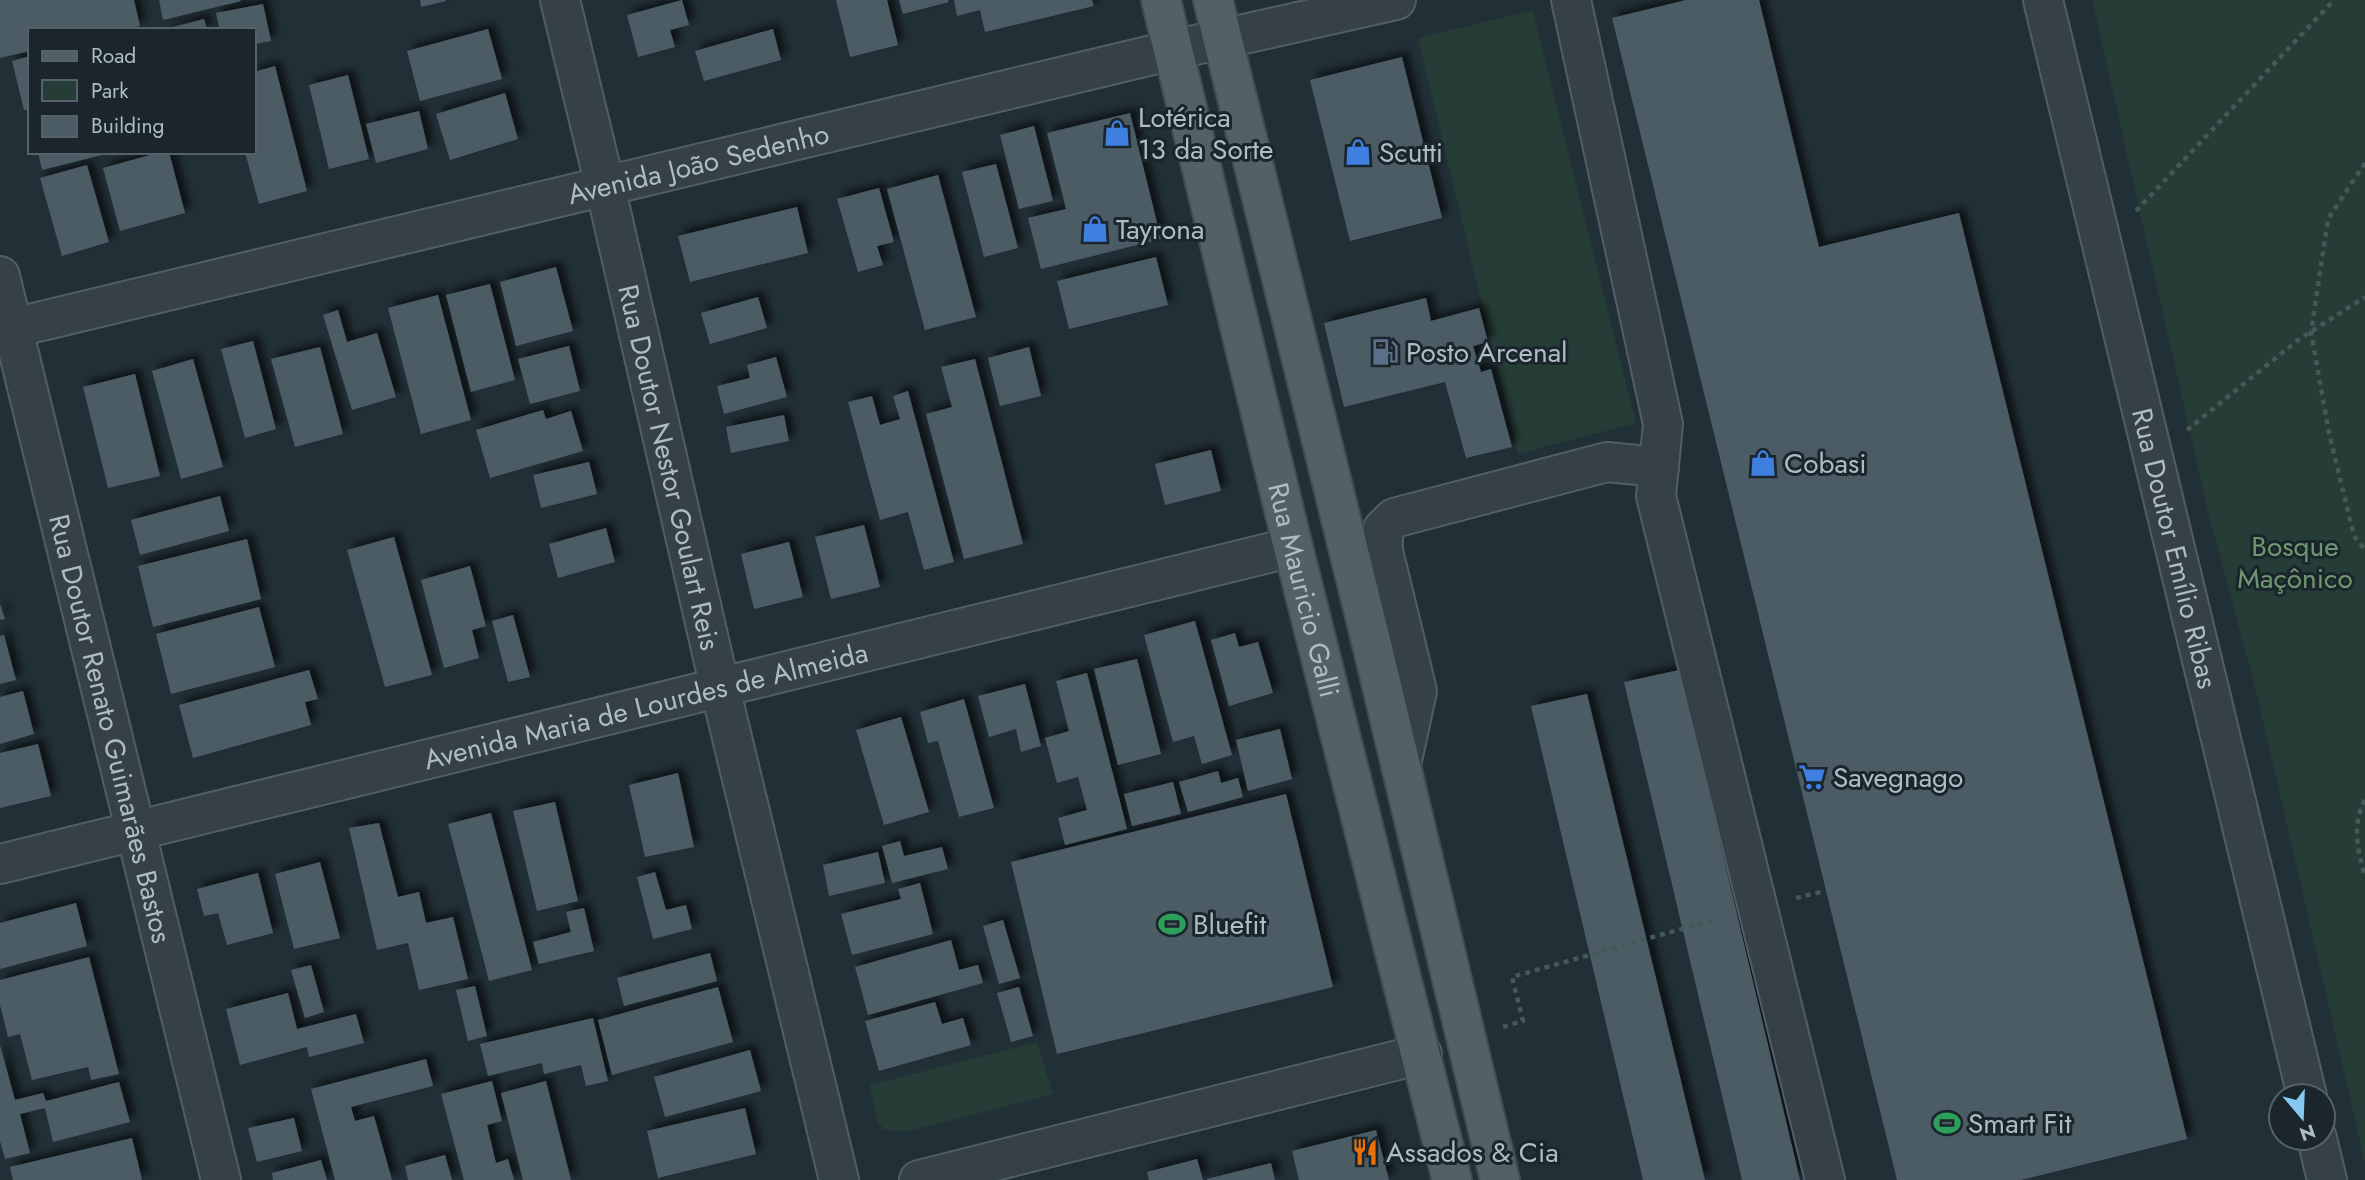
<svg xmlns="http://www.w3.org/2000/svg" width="2365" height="1180" font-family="Jost,sans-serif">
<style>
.green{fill:#263c37}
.building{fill:#4c5c65;filter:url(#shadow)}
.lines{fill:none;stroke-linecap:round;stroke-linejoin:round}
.minor-casing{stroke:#525e65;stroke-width:42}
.major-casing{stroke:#414c54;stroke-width:42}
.path{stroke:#455957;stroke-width:4.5;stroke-dasharray:5 5;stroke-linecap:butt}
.minor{stroke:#354147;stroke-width:38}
.major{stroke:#526067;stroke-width:38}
.labels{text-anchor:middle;stroke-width:6;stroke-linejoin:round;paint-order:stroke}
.poi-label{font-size:28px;fill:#afbcc4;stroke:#1a252c;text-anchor:start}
.street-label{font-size:28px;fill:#afbcc4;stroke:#1a252c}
.park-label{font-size:28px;fill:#709870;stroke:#1a252c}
</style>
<defs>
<filter id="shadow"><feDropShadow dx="6" dy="-6" stdDeviation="3.5" flood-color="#0009"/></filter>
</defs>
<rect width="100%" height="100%" fill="#212f36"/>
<path class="green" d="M 2092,0 L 2365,0 L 2365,1163 L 2257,695 L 2208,512 Z
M 1533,10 L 1636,423 L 1518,454 L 1418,38 Z
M 1037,1042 L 1053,1094 L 905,1132 L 883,1129 L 877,1120 L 870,1085 Z"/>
<path class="building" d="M 0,0 L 134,0 L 140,26 L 122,30 L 30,30 L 30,51 L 0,58 Z
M 159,0 L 240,0 L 241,1 L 163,20 Z
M 420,0 L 446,0 L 446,1 L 421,7 Z
M 682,0 L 689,25 L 670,30 L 675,47 L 638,57 L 627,15 Z
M 836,0 L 887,0 L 898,45 L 850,57 Z
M 899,0 L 948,0 L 949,2 L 903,14 Z
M 954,0 L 1092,0 L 1094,6 L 985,32 L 980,10 L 957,16 Z
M 1686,0 L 1759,0 L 1819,247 L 1959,213 L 2187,1139 L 2021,1180 L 1897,1180 L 1612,18 Z
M 263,4 L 271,41 L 254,44 L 254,30 L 220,30 L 216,13 Z
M 204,19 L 207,30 L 166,30 L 165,29 Z
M 488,29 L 502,79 L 420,101 L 407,51 Z
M 773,29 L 781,60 L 704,81 L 695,51 Z
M 30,56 L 30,109 L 24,110 L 12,61 Z
M 1402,57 L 1442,218 L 1350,241 L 1310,80 Z
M 275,66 L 307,191 L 259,204 L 245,152 L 254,152 L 254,72 Z
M 348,75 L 369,159 L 329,169 L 309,85 Z
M 505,93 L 518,139 L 450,160 L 436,114 Z
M 419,111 L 428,149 L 376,163 L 366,124 Z
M 1130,113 L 1161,239 L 1041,269 L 1028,218 L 1066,209 L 1047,133 Z
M 1034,126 L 1053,201 L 1019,209 L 1000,135 Z
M 38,152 L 110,152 L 110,153 L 42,170 Z
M 161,152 L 169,152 L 185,213 L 120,231 L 103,168 Z
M 996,164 L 1018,248 L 984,257 L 962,172 Z
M 87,165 L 109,242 L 62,256 L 40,178 Z
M 938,175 L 976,317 L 925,330 L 887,189 Z
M 879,188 L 894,242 L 877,246 L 883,265 L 858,272 L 837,199 Z
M 797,207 L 808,253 L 690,282 L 678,236 Z
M 1156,257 L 1168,305 L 1069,329 L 1057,281 Z
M 556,267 L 573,331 L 516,346 L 500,282 Z
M 490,284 L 515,380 L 471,392 L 446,295 Z
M 438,295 L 471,420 L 421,434 L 388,308 Z
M 758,297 L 767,328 L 710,344 L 701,313 Z
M 1426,298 L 1431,321 L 1479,308 L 1488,342 L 1473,346 L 1481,372 L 1491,369 L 1512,447 L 1466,458 L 1445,382 L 1344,407 L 1324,323 Z
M 338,310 L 347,342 L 377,333 L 396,397 L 352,410 L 323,315 Z
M 253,341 L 276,429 L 245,438 L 221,349 Z
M 569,346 L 580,391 L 530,404 L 518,359 Z
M 320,347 L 343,434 L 295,447 L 271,359 Z
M 1029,347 L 1041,396 L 1000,406 L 988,358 Z
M 776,357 L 787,397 L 724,414 L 717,386 L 750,378 L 747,365 Z
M 193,359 L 223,467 L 181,479 L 152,371 Z
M 975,359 L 1023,544 L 964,559 L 926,414 L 952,407 L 941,367 Z
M 135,374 L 160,476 L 108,488 L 83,387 Z
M 908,391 L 954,562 L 924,570 L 908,512 L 880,520 L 848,402 L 872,396 L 880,425 L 900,419 L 893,396 Z
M 543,410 L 546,419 L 571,411 L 583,451 L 490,478 L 476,430 Z
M 784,415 L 789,441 L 731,453 L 726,427 Z
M 1211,450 L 1221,491 L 1165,505 L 1155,464 Z
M 589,462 L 597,494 L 541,508 L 533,475 Z
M 220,496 L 229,531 L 140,555 L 131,520 Z
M 864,525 L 880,587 L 831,599 L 815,537 Z
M 606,528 L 615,562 L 558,578 L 549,544 Z
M 394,537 L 432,675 L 385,687 L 347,550 Z
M 247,539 L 261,599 L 153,627 L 138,566 Z
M 789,542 L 803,597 L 754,609 L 741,554 Z
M 470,566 L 486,626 L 472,630 L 479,658 L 444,668 L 421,580 Z
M 0,604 L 5,619 L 0,620 Z
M 259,607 L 275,667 L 171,694 L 156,634 Z
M 513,615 L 530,677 L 508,682 L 492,621 Z
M 1195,621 L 1232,755 L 1202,764 L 1194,736 L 1173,742 L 1144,635 Z
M 1235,633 L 1239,647 L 1258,642 L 1273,693 L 1229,706 L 1211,640 Z
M 4,635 L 16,680 L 0,684 L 0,636 Z
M 1137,659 L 1161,754 L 1118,765 L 1094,669 Z
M 309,670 L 318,699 L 305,702 L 311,725 L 193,758 L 179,705 Z
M 1679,670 L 1800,1180 L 1742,1180 L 1624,682 Z
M 1087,673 L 1127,829 L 1065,845 L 1058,818 L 1087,810 L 1078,777 L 1057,783 L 1045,738 L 1069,731 L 1056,681 Z
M 1025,684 L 1041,746 L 1021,752 L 1016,729 L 989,737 L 978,696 Z
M 23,691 L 34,734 L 0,744 L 0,697 Z
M 1587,694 L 1705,1180 L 1643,1180 L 1531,706 Z
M 964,699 L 994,808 L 959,817 L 938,741 L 928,743 L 920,712 Z
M 901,717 L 929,812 L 884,825 L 856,730 Z
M 1280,729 L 1292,779 L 1248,791 L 1236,740 Z
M 38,744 L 51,796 L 0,808 L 0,753 Z
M 1218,771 L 1221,783 L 1238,778 L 1243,797 L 1188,812 L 1179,782 Z
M 678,773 L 694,847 L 645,857 L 629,785 Z
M 1173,782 L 1181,814 L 1132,826 L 1124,794 Z
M 1286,794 L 1333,987 L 1057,1054 L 1011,862 Z
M 555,802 L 578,901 L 537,911 L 513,811 Z
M 491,813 L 532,970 L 489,981 L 448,824 Z
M 379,823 L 398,897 L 419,892 L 426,923 L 453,917 L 468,979 L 419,990 L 408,943 L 377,950 L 349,828 Z
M 900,841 L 904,856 L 942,847 L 948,869 L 892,883 L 882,846 Z
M 878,852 L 885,883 L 829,896 L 823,865 Z
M 320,862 L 340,938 L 294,949 L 275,874 Z
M 655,872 L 666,910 L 686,905 L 692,929 L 653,939 L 637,877 Z
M 258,873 L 273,933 L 227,945 L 218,913 L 204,916 L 197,889 Z
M 920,883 L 933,934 L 852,955 L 841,914 L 901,899 L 898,889 Z
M 76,903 L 87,946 L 0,969 L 0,923 Z
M 584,908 L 594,951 L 539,964 L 533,942 L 571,932 L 566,912 Z
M 1003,920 L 1020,978 L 999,984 L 983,926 Z
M 951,940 L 959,970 L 978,965 L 983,983 L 868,1015 L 855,967 Z
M 710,953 L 717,981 L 624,1006 L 617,978 Z
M 89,957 L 119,1074 L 91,1080 L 88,1067 L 32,1080 L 20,1034 L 8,1037 L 0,1005 L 0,980 Z
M 311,965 L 324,1012 L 305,1018 L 291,970 Z
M 475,986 L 487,1036 L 468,1041 L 456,990 Z
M 718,987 L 733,1042 L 612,1075 L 598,1020 Z
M 1019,987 L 1033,1036 L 1011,1042 L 997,993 Z
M 288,993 L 297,1029 L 356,1014 L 364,1043 L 309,1057 L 307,1047 L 240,1065 L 226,1009 Z
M 935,1002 L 942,1024 L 963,1018 L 971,1045 L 879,1071 L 865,1021 Z
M 593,1018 L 608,1081 L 586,1086 L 581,1065 L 544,1074 L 542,1063 L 488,1076 L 480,1044 Z
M 0,1045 L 15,1100 L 43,1093 L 46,1101 L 119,1082 L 130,1122 L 53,1142 L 45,1108 L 20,1114 L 30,1153 L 5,1159 L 0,1141 Z
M 750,1050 L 761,1091 L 665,1117 L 654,1077 Z
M 426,1059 L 433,1086 L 351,1107 L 355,1121 L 374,1116 L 392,1180 L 335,1180 L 311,1089 Z
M 492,1081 L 502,1121 L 487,1125 L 496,1163 L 508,1159 L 514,1180 L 464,1180 L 441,1094 Z
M 546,1081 L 571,1180 L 523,1180 L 501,1093 Z
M 745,1108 L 756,1154 L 658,1178 L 647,1131 Z
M 294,1118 L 302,1151 L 257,1162 L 248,1128 Z
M 1376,1130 L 1389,1180 L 1299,1180 L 1292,1151 Z
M 132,1138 L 142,1180 L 13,1180 L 10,1167 Z
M 445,1155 L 452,1180 L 408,1180 L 405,1166 Z
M 1197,1159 L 1203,1180 L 1149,1180 L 1147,1172 Z
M 321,1160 L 327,1180 L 273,1180 L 272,1173 Z
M 1271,1163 L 1275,1180 L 1207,1180 L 1207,1179 Z"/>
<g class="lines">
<defs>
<g id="minor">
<path id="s1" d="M 560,0 L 605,186 L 720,688 L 839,1180"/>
<path d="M 1571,0 L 1663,424 L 1656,496 L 1825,1180"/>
<path id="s2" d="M 2043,0 L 2307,1096"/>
<path id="s3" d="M 0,276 L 221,1180"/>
<path id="s4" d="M 0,331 L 1173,50 L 1396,0"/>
<path d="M 1401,765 L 1417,691 L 1383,551 L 1383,529 L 1394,518 L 1607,462 L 1659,467"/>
<path id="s5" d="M 0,864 L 1293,547"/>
<path d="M 2317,1138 L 2327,1180"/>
<path d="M 919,1180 L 1422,1054"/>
</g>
<g id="major">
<path id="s6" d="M 1161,0 L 1293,547 L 1452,1180"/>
<path d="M 1213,0 L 1374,653 L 1500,1180"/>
</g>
</defs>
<use href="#minor" class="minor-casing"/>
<use href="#major" class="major-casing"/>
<path class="path" d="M 2365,163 L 2328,219 L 2311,332 L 2329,433 L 2354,536 L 2365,550
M 2136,211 L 2334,0
M 2187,430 L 2298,340 L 2365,297
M 2365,800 C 2351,826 2358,849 2365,877
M 1796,898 L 1825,891
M 1503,1027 L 1523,1021 L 1512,977 L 1720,918"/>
<use href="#minor" class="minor"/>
<use href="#major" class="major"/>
</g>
<defs>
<symbol id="shop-bare" viewBox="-9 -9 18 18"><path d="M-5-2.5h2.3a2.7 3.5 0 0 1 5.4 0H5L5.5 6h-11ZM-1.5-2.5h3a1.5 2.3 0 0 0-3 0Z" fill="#3f7fe0" stroke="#1a252c" stroke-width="2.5" paint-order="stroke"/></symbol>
<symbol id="fuel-bare" viewBox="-9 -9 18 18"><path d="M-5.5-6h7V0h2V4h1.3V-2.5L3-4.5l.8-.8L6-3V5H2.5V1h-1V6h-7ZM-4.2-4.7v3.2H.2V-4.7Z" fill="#5c6f8a" stroke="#1a252c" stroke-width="2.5" paint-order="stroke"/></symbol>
<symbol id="supermarket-bare" viewBox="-9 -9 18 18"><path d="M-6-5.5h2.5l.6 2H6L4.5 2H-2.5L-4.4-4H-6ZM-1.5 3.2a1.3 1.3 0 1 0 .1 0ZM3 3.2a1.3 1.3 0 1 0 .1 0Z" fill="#3f7fe0" stroke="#1a252c" stroke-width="2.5" paint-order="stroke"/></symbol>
<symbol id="stadium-bare" viewBox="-9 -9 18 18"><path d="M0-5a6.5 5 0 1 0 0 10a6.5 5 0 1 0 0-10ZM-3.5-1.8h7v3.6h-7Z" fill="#2e9e5b" stroke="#1a252c" stroke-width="2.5" paint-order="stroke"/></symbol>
<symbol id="restaurant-bare" viewBox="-9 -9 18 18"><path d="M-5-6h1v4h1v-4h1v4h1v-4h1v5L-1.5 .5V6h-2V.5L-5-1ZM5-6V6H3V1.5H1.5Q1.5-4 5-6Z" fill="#e8710a" stroke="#1a252c" stroke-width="2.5" paint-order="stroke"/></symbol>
</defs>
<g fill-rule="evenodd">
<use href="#shop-bare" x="1098" y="114" width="38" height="38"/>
<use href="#shop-bare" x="1339" y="133" width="38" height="38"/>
<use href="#shop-bare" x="1076" y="210" width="38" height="38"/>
<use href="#fuel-bare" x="1366" y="333" width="38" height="38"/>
<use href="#shop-bare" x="1744" y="444" width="38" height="38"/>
<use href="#supermarket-bare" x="1793" y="758" width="38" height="38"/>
<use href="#stadium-bare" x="1153" y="905" width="38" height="38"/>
<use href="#stadium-bare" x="1928" y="1104" width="38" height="38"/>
<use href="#restaurant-bare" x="1346" y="1133" width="38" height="38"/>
</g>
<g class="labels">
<g class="poi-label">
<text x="1138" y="127">Lotérica<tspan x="1138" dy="32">13 da Sorte</tspan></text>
<text x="1379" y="162">Scutti</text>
<text x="1116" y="239">Tayrona</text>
<text x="1406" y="362">Posto Arcenal</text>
<text x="1784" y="473">Cobasi</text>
<text x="1833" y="787">Savegnago</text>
<text x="1193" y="934">Bluefit</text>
<text x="1968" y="1133">Smart Fit</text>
<text x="1386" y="1162">Assados &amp; Cia</text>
</g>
<g class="street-label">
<text dy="10" stroke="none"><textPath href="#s4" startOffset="718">Avenida João Sedenho</textPath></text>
<text dy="10" stroke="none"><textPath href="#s1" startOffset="480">Rua Doutor Nestor Goulart Reis</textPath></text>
<text dy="10" stroke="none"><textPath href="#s2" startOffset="564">Rua Doutor Emílio Ribas</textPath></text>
<text dy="10" stroke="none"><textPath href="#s6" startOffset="607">Rua Mauricio Galli</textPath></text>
<text dy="10" stroke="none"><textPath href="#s5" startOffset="665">Avenida Maria de Lourdes de Almeida</textPath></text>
<text dy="10" stroke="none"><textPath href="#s3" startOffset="466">Rua Doutor Renato Guimarães Bastos</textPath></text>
</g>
<g class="park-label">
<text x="2295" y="556">Bosque<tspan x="2295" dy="32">Maçônico</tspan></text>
</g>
</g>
<rect x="28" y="28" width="228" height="126" fill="#1a252c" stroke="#566169" stroke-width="2"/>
<rect x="42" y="51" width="35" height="10" fill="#526067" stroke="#566169" stroke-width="2"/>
<text x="91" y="63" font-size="21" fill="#afbcc4">Road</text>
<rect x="42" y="80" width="35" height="21" fill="#263c37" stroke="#566169" stroke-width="2"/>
<text x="91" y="98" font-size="21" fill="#afbcc4">Park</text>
<rect x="42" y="116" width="35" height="21" fill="#4c5c65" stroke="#566169" stroke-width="2"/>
<text x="91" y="133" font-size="21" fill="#afbcc4">Building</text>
<g transform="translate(2302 1117) rotate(161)"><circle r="33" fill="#1a252c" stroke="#566169" stroke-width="2"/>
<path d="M0-5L12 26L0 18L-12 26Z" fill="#85c9f2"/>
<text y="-10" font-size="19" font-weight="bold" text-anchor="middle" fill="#afbcc4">N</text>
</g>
</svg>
